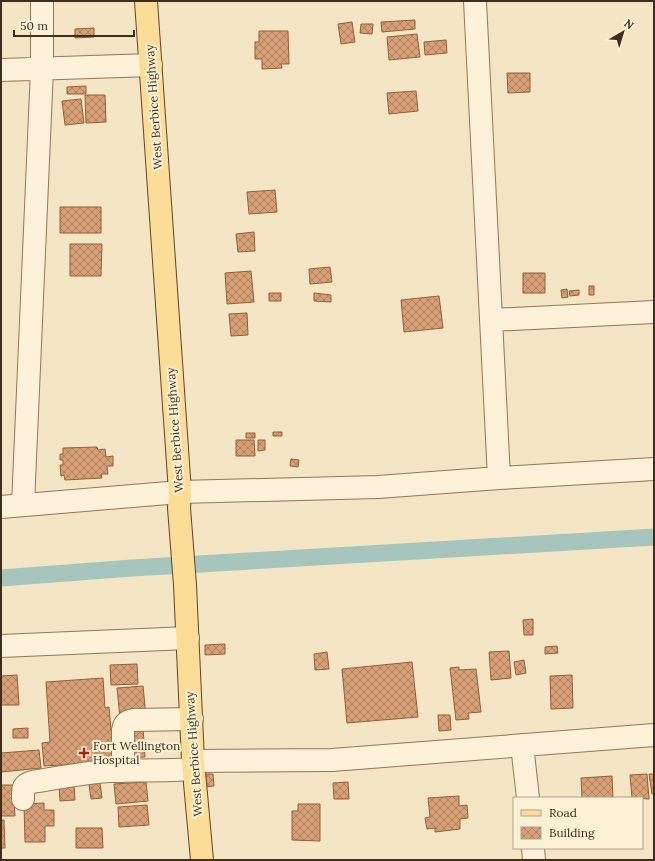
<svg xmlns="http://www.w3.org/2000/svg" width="655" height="861" font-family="Lora,serif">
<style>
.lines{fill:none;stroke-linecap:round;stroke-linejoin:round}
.canal{stroke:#a6c6bd;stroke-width:17}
.building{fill:url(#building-cross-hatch);stroke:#945e39}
.minor-casing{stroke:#917757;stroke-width:24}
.major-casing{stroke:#5f442c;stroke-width:24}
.minor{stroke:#fdf2d9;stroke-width:22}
.major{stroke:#fbdd97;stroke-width:22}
.poi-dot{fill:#a91f1f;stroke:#faf0d4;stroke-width:1.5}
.labels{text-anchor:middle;stroke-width:4;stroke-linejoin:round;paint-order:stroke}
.street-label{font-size:12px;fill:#3f2e1d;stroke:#faf0d4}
.poi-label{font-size:12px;fill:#3f2e1d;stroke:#faf0d4;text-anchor:start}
</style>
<defs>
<pattern id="building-cross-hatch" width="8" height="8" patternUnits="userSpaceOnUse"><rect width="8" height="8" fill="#d79f75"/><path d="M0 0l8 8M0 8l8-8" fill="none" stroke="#b0825f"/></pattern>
</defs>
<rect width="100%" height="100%" fill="#f4e6c4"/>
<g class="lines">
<path class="canal" d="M 1,578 L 132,568 L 654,537"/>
</g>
<path class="building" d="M 415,20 L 415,29 L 382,32 L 381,22 Z
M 352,22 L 355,42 L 341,44 L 338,24 Z
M 361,24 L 373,24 L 372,34 L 360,33 Z
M 94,28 L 94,37 L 75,38 L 75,29 Z
M 259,31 L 288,31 L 289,64 L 281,64 L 282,68 L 262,69 L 262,59 L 255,59 L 255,42 L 259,42 Z
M 417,34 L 420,57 L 389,60 L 387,37 Z
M 446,40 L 447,53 L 425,55 L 424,42 Z
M 507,73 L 530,73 L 530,92 L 508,93 Z
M 86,86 L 86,94 L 67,94 L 67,87 Z
M 416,91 L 418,111 L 389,114 L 387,93 Z
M 85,95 L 105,95 L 106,122 L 86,123 Z
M 81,99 L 84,123 L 65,125 L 62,101 Z
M 275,190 L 277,212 L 249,214 L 247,192 Z
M 60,207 L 101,207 L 101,233 L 60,233 Z
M 254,232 L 255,251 L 238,252 L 236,234 Z
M 70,244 L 102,244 L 101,276 L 70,276 Z
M 330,267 L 332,282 L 310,284 L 309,269 Z
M 251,271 L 254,302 L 227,304 L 225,273 Z
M 523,273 L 545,273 L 545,293 L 523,293 Z
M 589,286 L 594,286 L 594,295 L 589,295 Z
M 567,289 L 568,297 L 562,298 L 561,290 Z
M 579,290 L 579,295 L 570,296 L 569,291 Z
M 269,293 L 281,293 L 281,301 L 269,301 Z
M 314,293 L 331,295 L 331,302 L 314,301 Z
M 439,296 L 443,328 L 404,332 L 401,300 Z
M 247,313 L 248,335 L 231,336 L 229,314 Z
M 273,432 L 282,432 L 282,436 L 273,436 Z
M 246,433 L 255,433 L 255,438 L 246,438 Z
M 236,440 L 254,440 L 255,456 L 236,456 Z
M 258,440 L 265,440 L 265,450 L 258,451 Z
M 97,447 L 98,450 L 105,449 L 106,457 L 113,456 L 113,466 L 107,466 L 108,474 L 101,474 L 102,478 L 65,480 L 64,475 L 61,476 L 60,465 L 63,465 L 63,460 L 60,460 L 60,454 L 63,454 L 63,448 Z
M 291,459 L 299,460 L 298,467 L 290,466 Z
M 533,619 L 533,635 L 524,635 L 523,620 Z
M 225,644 L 225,654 L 205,655 L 205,645 Z
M 557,646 L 558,653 L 545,654 L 545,647 Z
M 509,651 L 511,678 L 491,680 L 489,652 Z
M 327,652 L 329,669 L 315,670 L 314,654 Z
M 524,660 L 526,673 L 516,675 L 514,662 Z
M 412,662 L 418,717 L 347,723 L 342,669 Z
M 137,664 L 138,684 L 111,685 L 110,665 Z
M 459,667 L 459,670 L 476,669 L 481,712 L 468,713 L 469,719 L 456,720 L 450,668 Z
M 17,675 L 19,705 L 1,705 L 1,676 Z
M 572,675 L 573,708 L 551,709 L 550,676 Z
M 103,678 L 105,708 L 109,707 L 111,731 L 113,731 L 115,762 L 44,766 L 42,743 L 50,742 L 46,682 Z
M 143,686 L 146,716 L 120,718 L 117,688 Z
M 438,715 L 450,715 L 451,730 L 439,731 Z
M 28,728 L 28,738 L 13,738 L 13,729 Z
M 143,728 L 145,757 L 128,758 L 126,729 Z
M 39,750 L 41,768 L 1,772 L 1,753 Z
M 203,774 L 213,774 L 214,786 L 205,787 Z
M 647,774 L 649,799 L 632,798 L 630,775 Z
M 649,774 L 654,774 L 654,794 L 652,794 Z
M 612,776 L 613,798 L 582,798 L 581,778 Z
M 146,782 L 148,801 L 116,804 L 114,784 Z
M 348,782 L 349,799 L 334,799 L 333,783 Z
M 100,783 L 102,798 L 91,799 L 89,784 Z
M 74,784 L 75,800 L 60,801 L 59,785 Z
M 1,785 L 13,785 L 15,816 L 1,816 Z
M 459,796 L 459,806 L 467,805 L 468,818 L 460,819 L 460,829 L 435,832 L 435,828 L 427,829 L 425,818 L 430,817 L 428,798 Z
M 44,803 L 44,810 L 54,810 L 54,826 L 45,826 L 45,842 L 25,842 L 24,804 Z
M 298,804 L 320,804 L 320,841 L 292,840 L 292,811 L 298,811 Z
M 147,805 L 149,825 L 119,827 L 118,807 Z
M 1,820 L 4,820 L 5,848 L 1,848 Z
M 76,828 L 102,828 L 103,848 L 76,848 Z"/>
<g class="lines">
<defs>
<path id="minor" d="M 475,1 L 499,478
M 1,70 L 151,65
M 491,320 L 654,312
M 23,505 L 42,69 L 42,1
M 1,507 L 180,492 L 378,487 L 499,478 L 654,469
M 1,646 L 188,638
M 522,745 L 528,798
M 193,761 L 332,760 L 654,735
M 123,771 L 123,730 C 124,724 127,721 133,720 L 192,719
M 23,799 C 23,789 22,785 32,782 C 57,778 83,773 108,771 C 137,770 165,771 194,769
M 533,848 L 534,860"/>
<path id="major" d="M 146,1 L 180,492 L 179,508 L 185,585 L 193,761 L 202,860"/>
</defs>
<use href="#minor" class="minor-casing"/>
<use href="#major" class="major-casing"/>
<use href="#minor" class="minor"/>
<use href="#major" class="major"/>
</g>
<path class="poi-dot" d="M82 747h4v4h4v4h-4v4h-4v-4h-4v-4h4z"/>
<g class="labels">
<g class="street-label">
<text transform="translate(154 107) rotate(-94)" y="4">West Berbice Highway</text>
<text transform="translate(175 430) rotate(-94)" y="4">West Berbice Highway</text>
<text transform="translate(194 754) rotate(-94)" y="4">West Berbice Highway</text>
</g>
<g class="poi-label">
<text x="93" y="750">Fort Wellington<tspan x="93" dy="14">Hospital</tspan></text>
</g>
</g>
<rect width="655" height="861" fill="none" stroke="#3f2e1d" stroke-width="4"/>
<rect x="513" y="797" width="130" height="52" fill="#faf0d4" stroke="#afa28b"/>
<rect x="521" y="810" width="20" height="6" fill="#fbdd97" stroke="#afa28b"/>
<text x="549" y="817" font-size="12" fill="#3f2e1d">Road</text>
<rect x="521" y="827" width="20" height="12" fill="url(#building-cross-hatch)" stroke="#afa28b"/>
<text x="549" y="837" font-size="12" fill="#3f2e1d">Building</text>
<g transform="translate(623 32) rotate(38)" stroke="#faf0d4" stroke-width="3" paint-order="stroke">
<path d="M0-3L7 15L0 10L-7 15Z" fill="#3f2e1d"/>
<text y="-6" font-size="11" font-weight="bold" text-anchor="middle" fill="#3f2e1d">N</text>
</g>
<path d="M14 30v6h120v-6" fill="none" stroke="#3f2e1d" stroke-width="2"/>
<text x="20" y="30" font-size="12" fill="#3f2e1d" stroke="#faf0d4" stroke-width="3" paint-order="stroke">50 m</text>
</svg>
